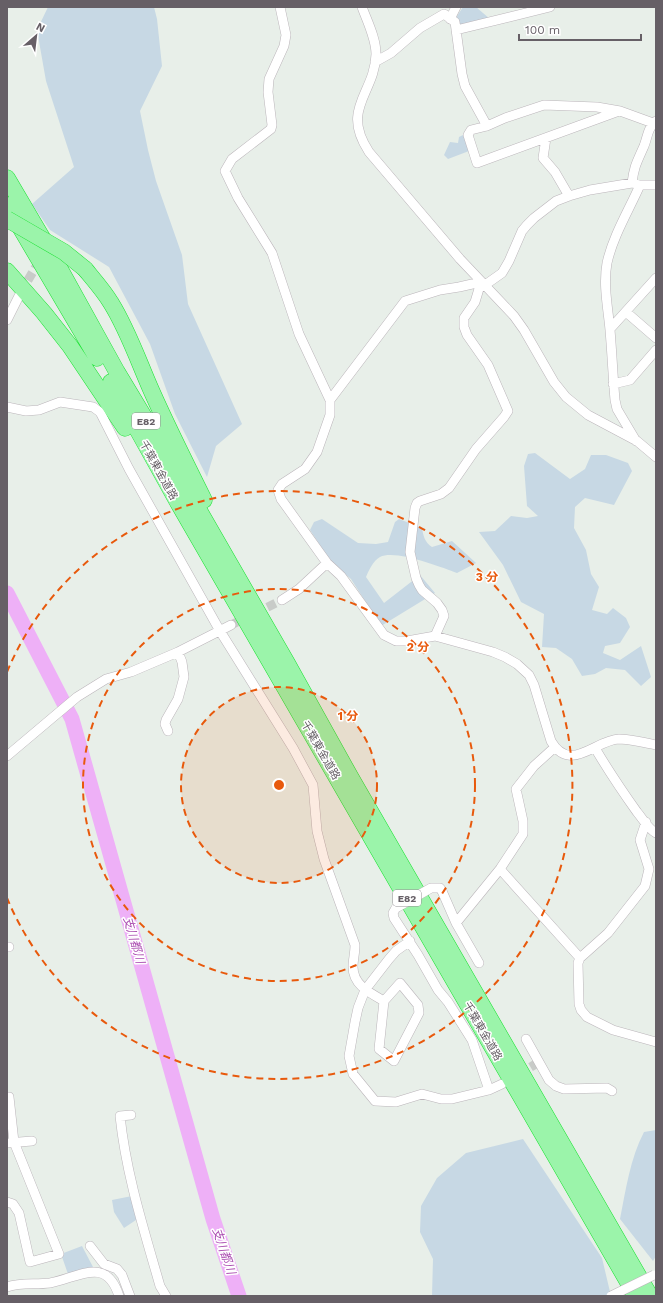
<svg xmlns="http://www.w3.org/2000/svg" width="663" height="1303" font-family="'Work Sans','Noto Sans JP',sans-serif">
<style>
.green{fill:#c7d8e4}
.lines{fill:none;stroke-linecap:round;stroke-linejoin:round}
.river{stroke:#eeb0f7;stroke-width:15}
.minor-tunnel{stroke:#c8cbc8;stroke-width:9;stroke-dasharray:9 4.5;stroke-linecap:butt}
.minor-casing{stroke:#bbb5ba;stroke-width:10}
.motorway-casing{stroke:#16e22e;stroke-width:17}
.minor{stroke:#fff;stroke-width:9}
.motorway{stroke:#9bf4aa;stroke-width:16}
.minor-bridge-casing{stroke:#bbb5ba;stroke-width:10;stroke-linecap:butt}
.motorway-bridge-casing{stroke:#16e22e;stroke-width:17;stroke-linecap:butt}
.minor-bridge{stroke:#fff;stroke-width:9}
.motorway-bridge{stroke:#9bf4aa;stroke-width:16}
.ring{fill:none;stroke:#e8590c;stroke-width:2;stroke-dasharray:7 5}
.labels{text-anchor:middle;stroke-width:3;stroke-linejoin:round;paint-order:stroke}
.shield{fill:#fff;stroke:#948f94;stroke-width:1}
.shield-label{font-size:10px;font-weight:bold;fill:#665f66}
.street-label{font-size:11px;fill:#665f66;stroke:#fff}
.water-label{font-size:12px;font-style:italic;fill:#ac50b2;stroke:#fff}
.centre{fill:#e8590c;stroke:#fff;stroke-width:2}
.ring-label{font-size:12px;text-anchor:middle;font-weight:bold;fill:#e8590c;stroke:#fff;stroke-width:3;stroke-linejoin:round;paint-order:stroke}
</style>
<rect width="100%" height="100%" fill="#e8efe9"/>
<path class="green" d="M 48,7 L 154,7 L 157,19 L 162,66 L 140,111 L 148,150 L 156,181 L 182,255 L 188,304 L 242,424 L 216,446 L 207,477 L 175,414 L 150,344 L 109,267 L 50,230 L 32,204 L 74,167 L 46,81 L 37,30 Z
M 463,7 L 476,7 L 490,19 L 463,26 L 457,22 L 457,16 Z
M 463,135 L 469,151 L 448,159 L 444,155 L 450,142 L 458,143 L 459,137 Z
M 535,453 L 570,479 L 585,469 L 591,455 L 606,455 L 628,463 L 632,471 L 614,505 L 585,498 L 575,507 L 574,528 L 586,550 L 591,574 L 599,587 L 592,610 L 607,614 L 613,608 L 626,618 L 630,627 L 620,643 L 605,646 L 603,653 L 620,660 L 641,646 L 651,677 L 641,686 L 625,670 L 606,668 L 595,674 L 582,676 L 572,659 L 556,648 L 542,647 L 544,614 L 521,602 L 503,565 L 479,532 L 495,531 L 511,516 L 527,518 L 538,516 L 527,506 L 524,466 L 528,454 Z
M 322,519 L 358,543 L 376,544 L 388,542 L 395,522 L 399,519 L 422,528 C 423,535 425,543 432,547 L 452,541 L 476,563 L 457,573 C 441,567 395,549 380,557 C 373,561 369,570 366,577 L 384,603 L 420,575 L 435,593 L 381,626 L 351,579 L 331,562 L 310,530 L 314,522 Z
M 656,1130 L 656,1256 L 653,1261 L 620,1219 C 626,1189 630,1159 644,1132 Z
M 523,1139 L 602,1258 L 611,1296 L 432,1296 L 433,1259 L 420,1232 L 421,1206 L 437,1178 L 466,1153 Z
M 132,1196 L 137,1215 L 136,1220 L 124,1228 L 114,1212 L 112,1200 Z
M 82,1246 L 93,1267 L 68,1274 L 61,1254 Z"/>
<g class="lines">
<path class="river" d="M 7,593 L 72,719 L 213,1219 L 239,1296"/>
<path class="minor-tunnel" d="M 21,292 L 41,258
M 231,625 L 282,600
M 519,1074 L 539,1062"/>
<defs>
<path id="minor" d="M 280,7 L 286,35 L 284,46 L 269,79 L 268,92 L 272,125 L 271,129 L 232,159 L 225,171 L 238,198 L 272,253 L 299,334 L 330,400 L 330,415 L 317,452 L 305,469 L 282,484 L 278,490 L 281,499 L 327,563 L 341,576 L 384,635 L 396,641 L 407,641 L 435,636 L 493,652 L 505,657 L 517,664 L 529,675 L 534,685 L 551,741 C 570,774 595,740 619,739 C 627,739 648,743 656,745
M 362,7 C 367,21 376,38 376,54 C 375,94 340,108 369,152 L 460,259 L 514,316 L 524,330 L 554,382 L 566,397 L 588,415 L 637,441 L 656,457
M 450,19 L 456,7
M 456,30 L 550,7
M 375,62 L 391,53 L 420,28 L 444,14 L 455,22 L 462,74 L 465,86 L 487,126 L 505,118 L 544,105 L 597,107 L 620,111 L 653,123
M 487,126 L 471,130 L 468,135 L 477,163 L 619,111
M 546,138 L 543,158 L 555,172 L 569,196
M 632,183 C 634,166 637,162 644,146 C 648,136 647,129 656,121
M 485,285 L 502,273 L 509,261 L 522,231 L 527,225 L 534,218 L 556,201 L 569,196 L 590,190 L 632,183 L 640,185 L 656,185
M 626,312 L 656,338
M 7,320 L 19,296
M 610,329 L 656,278
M 613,384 L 630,380 L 656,350
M 330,400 L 405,301 L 440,290 L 459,287 L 481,282 L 475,302 L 464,318 L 464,327 L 467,335 L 488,365 L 508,411 L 504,417 L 476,449 L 449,488 L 441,494 L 420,501 L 417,503 L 415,508 L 410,552 L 416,578 L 419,585 L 422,590 L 437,603 L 442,610 L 444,616 L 435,636
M 7,407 L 26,411 L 39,410 L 60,402 L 93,407 L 100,412 L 129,469 L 220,631 L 293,748 L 313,785 L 317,831 L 324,859 L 355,945 C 355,953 353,960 353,967 C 353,985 370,993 384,1001
M 636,441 L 617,409 L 615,400 C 613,377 612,353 610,330 C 608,308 603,285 607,263 C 613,236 629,210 640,185
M 282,600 L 299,589 L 327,563
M 168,731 L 165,724 L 166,720 L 178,699 L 184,677 L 182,662 L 178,652
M 595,748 C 608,770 622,791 637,812 C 643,819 648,829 656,833
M 7,756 L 77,697 L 106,679 L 131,672 L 178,652 L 231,625
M 646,822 L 640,840 L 649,869 L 645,886 L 608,933 L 580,958 L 578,963 L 579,1004 L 581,1010 L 587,1017 L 613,1030 L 656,1042
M 500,869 L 580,958
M 442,891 L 456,923 L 500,869 L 523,834 L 523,821 L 516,789 L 534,766 L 555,747
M 396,908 L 393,913 L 394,918 L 418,955 L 438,990 L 448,1002 L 472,1040 L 489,1090
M 456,923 L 479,963
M 410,941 L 396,951 L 389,959 L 365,990 L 358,1008 L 355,1022 L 349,1056 L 353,1074 L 375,1101 L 396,1102 L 422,1094 L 441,1099 L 452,1099 L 489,1090 L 502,1084
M 7,947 L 9,947
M 400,983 L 418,1005 L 419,1013 L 394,1061 L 379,1049 L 384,1001 Z
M 526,1039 L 549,1080 L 556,1086 L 564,1089 L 607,1088 L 612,1091
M 7,1097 L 9,1097 L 14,1142 L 59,1254 L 30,1262 L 19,1213 L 13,1204 L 7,1202
M 131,1115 L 120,1116 C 126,1174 144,1230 160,1286 L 166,1296
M 7,1143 L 32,1141
M 90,1246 L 104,1264 L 117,1269 L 122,1275 L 130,1296
M 7,1287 C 21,1282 35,1285 50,1283 C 78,1278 106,1255 119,1296"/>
<path id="motorway" d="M 7,178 L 50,251 L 117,372 L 170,460 L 287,663 L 351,778 L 650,1296
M 7,205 L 97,358
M 85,269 C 94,280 104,291 111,303 C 128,330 139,363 152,392 C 168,428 186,464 204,500
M 7,271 L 44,313 L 70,346 L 125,428
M 111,382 L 177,501 L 636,1296"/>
</defs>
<use href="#minor" class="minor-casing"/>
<use href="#motorway" class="motorway-casing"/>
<use href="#minor" class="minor"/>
<use href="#motorway" class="motorway"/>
<defs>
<path id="minor-bridge" d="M 396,908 L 431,888 L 440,888 L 442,891
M 611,1296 L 654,1275"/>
<path id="motorway-bridge" d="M 7,219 L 64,252 L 85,269"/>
</defs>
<use href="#minor-bridge" class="minor-bridge-casing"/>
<use href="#motorway-bridge" class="motorway-bridge-casing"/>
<use href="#minor-bridge" class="minor-bridge"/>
<use href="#motorway-bridge" class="motorway-bridge"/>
</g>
<circle cx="279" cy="785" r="98" fill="#e8590c" fill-opacity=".12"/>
<g class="ring">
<circle cx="279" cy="785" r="98"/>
<circle cx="279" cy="785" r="196"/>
<path d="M7 672A294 294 0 1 1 7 898"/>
</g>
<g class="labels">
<g class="shield">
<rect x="132" y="413" width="28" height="16" rx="3"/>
<rect x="393" y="890" width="28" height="16" rx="3"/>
</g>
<g class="shield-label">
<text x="146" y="425">E82</text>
<text x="407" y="902">E82</text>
</g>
<g class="street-label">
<text transform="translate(159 470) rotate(61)" y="4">千葉東金道路</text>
<text transform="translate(321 750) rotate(60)" y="4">千葉東金道路</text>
<text transform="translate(483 1031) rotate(60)" y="4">千葉東金道路</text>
</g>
<g class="water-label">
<text transform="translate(134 940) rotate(74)" y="4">支川都川</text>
<text transform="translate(224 1251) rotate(71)" y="4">支川都川</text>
</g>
</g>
<circle cx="279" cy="785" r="6" class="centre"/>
<g class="ring-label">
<text x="487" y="581">3 分</text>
<text x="418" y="651">2 分</text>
<text x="348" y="720">1 分</text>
</g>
<rect width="663" height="1303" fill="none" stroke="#665f66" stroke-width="16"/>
<g transform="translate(36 36) rotate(28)" stroke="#ffffff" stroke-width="3" paint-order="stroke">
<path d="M0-3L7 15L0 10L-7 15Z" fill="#665f66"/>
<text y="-6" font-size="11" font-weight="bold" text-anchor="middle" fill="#665f66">N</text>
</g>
<path d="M519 34v6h122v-6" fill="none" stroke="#665f66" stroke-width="2"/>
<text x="525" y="34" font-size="12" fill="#665f66" stroke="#ffffff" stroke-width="3" paint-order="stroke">100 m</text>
</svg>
